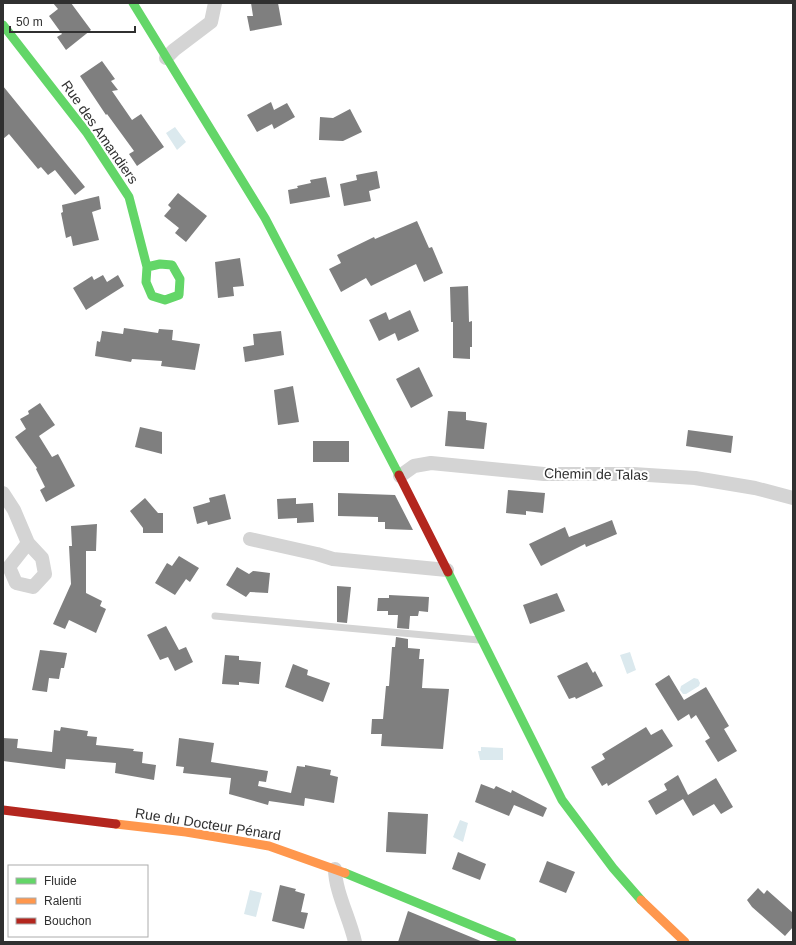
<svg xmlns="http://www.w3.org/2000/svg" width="796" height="945" font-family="Arial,sans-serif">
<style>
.water{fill:#dbe9ee}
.building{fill:#7f7f7f}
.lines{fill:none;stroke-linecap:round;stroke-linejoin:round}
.lane{stroke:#d4d4d4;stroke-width:7}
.street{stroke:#d4d4d4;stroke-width:14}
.fast{stroke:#63d668;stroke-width:9}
.slow{stroke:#ff974d;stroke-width:9}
.jam{stroke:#b3261e;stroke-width:9}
.labels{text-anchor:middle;stroke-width:4;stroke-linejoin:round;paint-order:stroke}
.street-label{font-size:14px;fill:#303030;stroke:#fff}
</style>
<rect width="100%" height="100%" fill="#fff"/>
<path class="water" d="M 175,127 L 186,142 L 177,150 L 166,133 Z
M 630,652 L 636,670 L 627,674 L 620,655 Z
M 694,678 L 698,679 L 700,683 L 699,686 L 686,694 L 683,694 L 680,690 L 681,686 Z
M 481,747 L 503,748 L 503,760 L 480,760 L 478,751 L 481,751 Z
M 460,820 L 468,823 L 463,842 L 453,837 Z
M 250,890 L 262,893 L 256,917 L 244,914 Z"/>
<path class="building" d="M 53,3 L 71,3 L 91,30 L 66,50 L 57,37 L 62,34 L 49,16 L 58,9 Z
M 251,3 L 278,3 L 282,25 L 250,31 L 247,16 L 253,16 Z
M 102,61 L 115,79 L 111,81 L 118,90 L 112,91 L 132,120 L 141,114 L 164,147 L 137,166 L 129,154 L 134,151 L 107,114 L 106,115 L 80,76 Z
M 3,86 L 85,187 L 75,195 L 55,170 L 48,175 L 41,167 L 38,169 L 9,134 L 3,139 Z
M 271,102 L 274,110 L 287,103 L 295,117 L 274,129 L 272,124 L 257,132 L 247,115 Z
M 350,109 L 362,132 L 343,141 L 319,140 L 320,117 L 333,118 Z
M 377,171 L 380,188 L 369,191 L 371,201 L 344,206 L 340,184 L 357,180 L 356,175 Z
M 326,177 L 330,197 L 290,204 L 288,190 L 298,188 L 297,186 L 311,183 L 310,180 Z
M 178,193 L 207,216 L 186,242 L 175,233 L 179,228 L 164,216 L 171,208 L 168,205 Z
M 99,196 L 101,209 L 92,212 L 99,240 L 73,246 L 71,236 L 66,238 L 61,213 L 63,212 L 62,205 Z
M 417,221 L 429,248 L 432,247 L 443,273 L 424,282 L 416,264 L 371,286 L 366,278 L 341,292 L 329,269 L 341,263 L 337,255 L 374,237 L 375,239 Z
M 240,258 L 244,286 L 233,287 L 234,296 L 218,298 L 215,262 Z
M 103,275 L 107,282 L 118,275 L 124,286 L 86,310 L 73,288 L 92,276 L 94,280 Z
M 468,286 L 469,322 L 472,321 L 472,347 L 470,347 L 470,359 L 453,358 L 453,322 L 451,322 L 450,287 Z
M 410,310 L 419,331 L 398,341 L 395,333 L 379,341 L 369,320 L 386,312 L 389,320 Z
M 124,328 L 158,333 L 159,329 L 173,330 L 172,340 L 200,344 L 195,370 L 161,366 L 162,361 L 132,359 L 131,362 L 95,356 L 97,341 L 100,342 L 102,331 L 123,334 Z
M 281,331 L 284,355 L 245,362 L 243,347 L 254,345 L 253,334 Z
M 419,367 L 433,396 L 411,408 L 396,379 Z
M 293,386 L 299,422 L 278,425 L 274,390 Z
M 40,403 L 55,425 L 39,436 L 52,457 L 58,454 L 75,486 L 46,502 L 40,490 L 45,487 L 36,469 L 37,468 L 15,437 L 26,429 L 20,419 L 29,414 L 28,411 Z
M 448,411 L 466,412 L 466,420 L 487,423 L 484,449 L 445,446 Z
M 140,427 L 162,432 L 162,454 L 135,447 Z
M 688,430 L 733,436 L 731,453 L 686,446 Z
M 313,441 L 349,441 L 349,462 L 313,462 Z
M 508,490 L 545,493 L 543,513 L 526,511 L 526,515 L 506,513 Z
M 338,493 L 395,495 L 413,530 L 385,529 L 385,522 L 378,522 L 378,517 L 338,516 Z
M 225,494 L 231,519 L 208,525 L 207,521 L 197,524 L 193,507 L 210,502 L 209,498 Z
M 145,498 L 158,513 L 163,513 L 163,533 L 143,533 L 143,528 L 130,511 Z
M 296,498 L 296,504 L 313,503 L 314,522 L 297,523 L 297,518 L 278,519 L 277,499 Z
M 612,520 L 617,534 L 586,547 L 585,544 L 541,566 L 529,544 L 565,527 L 569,537 Z
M 97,524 L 96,551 L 86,551 L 86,593 L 102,601 L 100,606 L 106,609 L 96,633 L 69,620 L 65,629 L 53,624 L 71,584 L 69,546 L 72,546 L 71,526 Z
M 179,556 L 199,568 L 190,582 L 186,579 L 175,595 L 155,583 L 167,563 L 172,566 Z
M 237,567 L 249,574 L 253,571 L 270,573 L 268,593 L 250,592 L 246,597 L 226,585 Z
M 337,586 L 351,587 L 347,623 L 337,622 Z
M 557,593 L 565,611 L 530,624 L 523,605 Z
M 389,595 L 429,597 L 428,612 L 419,611 L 418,616 L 410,616 L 409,629 L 397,628 L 398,615 L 388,615 L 388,611 L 377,611 L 378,598 L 389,598 Z
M 166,626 L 179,650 L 186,647 L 193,662 L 175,671 L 168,657 L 160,660 L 147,635 Z
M 396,637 L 408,639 L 408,648 L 420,649 L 419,659 L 424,659 L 422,688 L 449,689 L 443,749 L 381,746 L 382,734 L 371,734 L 372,719 L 383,719 L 386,686 L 389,686 L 392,647 L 395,647 Z
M 40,650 L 67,653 L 64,668 L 61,668 L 59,679 L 49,678 L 47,692 L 32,690 Z
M 225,655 L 239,656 L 239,660 L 261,662 L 259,684 L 239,682 L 239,685 L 222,684 Z
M 587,662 L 593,673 L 595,671 L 603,686 L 576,699 L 575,697 L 569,699 L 557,676 Z
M 293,664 L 308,670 L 307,675 L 330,683 L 323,702 L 285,687 Z
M 669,675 L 684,700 L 706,687 L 729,726 L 724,729 L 737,751 L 718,762 L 705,741 L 710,738 L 696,715 L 691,719 L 689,714 L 678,721 L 655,684 Z
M 61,727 L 88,731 L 87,736 L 97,737 L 96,745 L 134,749 L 133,751 L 143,752 L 142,763 L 156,765 L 154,780 L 115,773 L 116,763 L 66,759 L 65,769 L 3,761 L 3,738 L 18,739 L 17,748 L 52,752 L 54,730 L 60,731 Z
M 646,727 L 651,735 L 662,729 L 673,746 L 608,786 L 607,783 L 602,786 L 591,767 L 605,759 L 602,754 Z
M 179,738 L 214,743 L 211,762 L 268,771 L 266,782 L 259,781 L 258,786 L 291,793 L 297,766 L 305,767 L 305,765 L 331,770 L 330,775 L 338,777 L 334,803 L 305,798 L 304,806 L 269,801 L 268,805 L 229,794 L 231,778 L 183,773 L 184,767 L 176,766 Z
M 678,775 L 688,795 L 716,778 L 733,807 L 721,814 L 714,804 L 693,816 L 683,799 L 656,815 L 648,801 L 667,790 L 664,784 Z
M 481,784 L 494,789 L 496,786 L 511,793 L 512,790 L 547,808 L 543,817 L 514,805 L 509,816 L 475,802 Z
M 388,812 L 428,814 L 426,854 L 386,852 Z
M 458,852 L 486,864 L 480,880 L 452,869 Z
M 547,861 L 575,872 L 566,893 L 539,882 Z
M 280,885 L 296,889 L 295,891 L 305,894 L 301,912 L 308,913 L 304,929 L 272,921 Z
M 758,888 L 764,894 L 767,890 L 793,913 L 793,927 L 785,936 L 752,907 L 747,900 Z
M 408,911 L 483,942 L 398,942 Z"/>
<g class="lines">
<path class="lane" d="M 215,616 L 479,640"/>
<path class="street" d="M 166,58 L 174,50 L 211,22 L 215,3
M 400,476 L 414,466 L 431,463 L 544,474 L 633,474 L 695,478 L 755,488 L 793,498
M 3,493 L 14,510 L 28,543 L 42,558 L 45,574 L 33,587 L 16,583 L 9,567 L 28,543
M 250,539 L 317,554 L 333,559 L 447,570
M 335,869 C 335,891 350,919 355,942"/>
<path class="fast" d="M 133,3 L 265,218 L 399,475
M 3,25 L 87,133 L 129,197 L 147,267 L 146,282 L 152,296 L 165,300 L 179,295 L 180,279 L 172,265 L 160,264 L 147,267
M 448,572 L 562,800 L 613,868 L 641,900
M 345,873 L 512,942"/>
<path class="slow" d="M 116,824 L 186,832 L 269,846 L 345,873
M 641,900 L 685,942"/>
<path class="jam" d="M 399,475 L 448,572
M 3,810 L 116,824"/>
</g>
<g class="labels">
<g class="street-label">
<text transform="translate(100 132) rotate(55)" y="5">Rue des Amandiers</text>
<text transform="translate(596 474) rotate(1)" y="5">Chemin de Talas</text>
<text transform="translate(208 824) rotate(9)" y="5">Rue du Docteur Pénard</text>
</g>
</g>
<rect width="796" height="945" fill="none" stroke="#303030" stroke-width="8"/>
<rect x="8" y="865" width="140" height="72" fill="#ffffff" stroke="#acacac"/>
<rect x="16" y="878" width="20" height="6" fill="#63d668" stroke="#acacac"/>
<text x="44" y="885" font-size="12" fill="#303030">Fluide</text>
<rect x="16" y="898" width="20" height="6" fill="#ff974d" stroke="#acacac"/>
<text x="44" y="905" font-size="12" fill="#303030">Ralenti</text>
<rect x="16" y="918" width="20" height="6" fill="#b3261e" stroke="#acacac"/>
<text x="44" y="925" font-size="12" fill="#303030">Bouchon</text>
<path d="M10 26v6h125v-6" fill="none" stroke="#303030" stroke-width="2"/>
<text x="16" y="26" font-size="12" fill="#303030" stroke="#ffffff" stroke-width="3" paint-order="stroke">50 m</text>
</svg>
